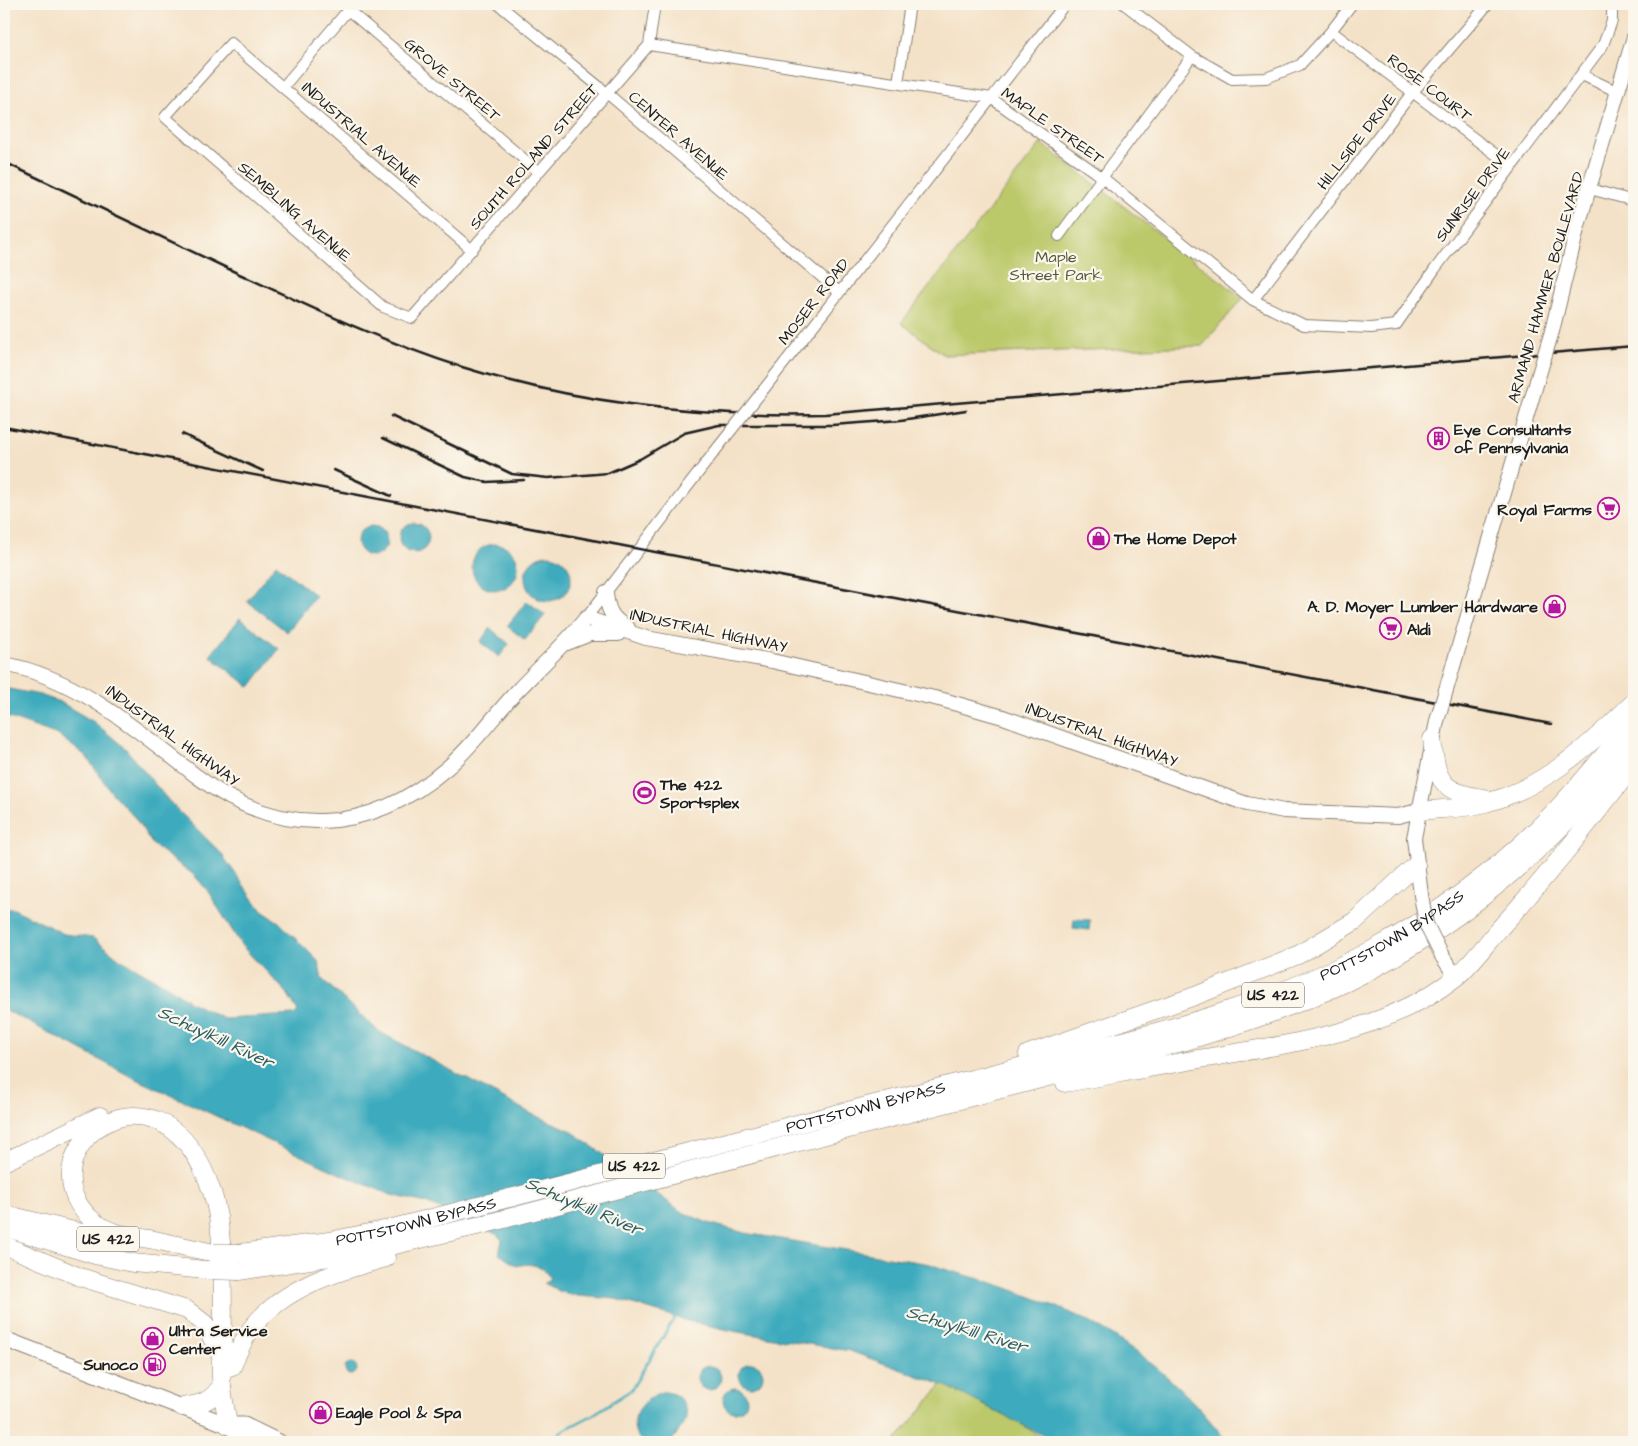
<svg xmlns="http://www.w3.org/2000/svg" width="1638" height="1446" font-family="'Architects Daughter',sans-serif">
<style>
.green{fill:#bcc96b;stroke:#6c7244}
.water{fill:#3eabbd;stroke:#2d646c}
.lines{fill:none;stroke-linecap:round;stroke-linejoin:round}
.stream{stroke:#3eabbd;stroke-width:2.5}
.street-casing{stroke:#887f72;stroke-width:12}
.secondary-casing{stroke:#887f72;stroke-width:16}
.primary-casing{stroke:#887f72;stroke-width:17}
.highway-casing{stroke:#887f72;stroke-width:19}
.street{stroke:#fff;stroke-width:10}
.secondary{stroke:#fff;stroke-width:14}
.primary{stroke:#fff;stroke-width:15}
.highway{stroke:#fff;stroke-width:18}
.rail{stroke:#1c1c1c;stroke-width:2.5}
.street-bridge-casing{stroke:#887f72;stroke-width:12;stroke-linecap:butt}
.secondary-bridge-casing{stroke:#887f72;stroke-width:16;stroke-linecap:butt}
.highway-bridge-casing{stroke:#887f72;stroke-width:19;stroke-linecap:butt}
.street-bridge{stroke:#fff;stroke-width:10}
.secondary-bridge{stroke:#fff;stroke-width:14}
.highway-bridge{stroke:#fff;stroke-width:18}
.labels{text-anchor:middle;stroke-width:4.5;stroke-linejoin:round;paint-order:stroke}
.shield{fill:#fbf7ec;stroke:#5f5e5a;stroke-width:1}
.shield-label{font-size:15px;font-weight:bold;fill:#1c1c1c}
.street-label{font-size:16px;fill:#1c1c1c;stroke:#fbf7ec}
.park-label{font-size:16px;fill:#545938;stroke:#fbf7ec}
.poi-label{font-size:16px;font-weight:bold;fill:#1c1c1c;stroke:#fbf7ec;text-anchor:start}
.water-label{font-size:18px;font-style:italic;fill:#2b5c64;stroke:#fbf7ec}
</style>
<rect width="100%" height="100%" fill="#fbf7ec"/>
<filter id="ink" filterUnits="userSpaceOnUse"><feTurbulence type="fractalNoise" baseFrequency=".02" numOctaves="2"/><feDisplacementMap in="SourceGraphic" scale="10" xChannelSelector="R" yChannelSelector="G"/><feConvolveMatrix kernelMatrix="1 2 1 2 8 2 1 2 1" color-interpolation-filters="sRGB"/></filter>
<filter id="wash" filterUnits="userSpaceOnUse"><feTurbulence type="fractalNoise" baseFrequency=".0096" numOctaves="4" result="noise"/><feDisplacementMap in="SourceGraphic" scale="20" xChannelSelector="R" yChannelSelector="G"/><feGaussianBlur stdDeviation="1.12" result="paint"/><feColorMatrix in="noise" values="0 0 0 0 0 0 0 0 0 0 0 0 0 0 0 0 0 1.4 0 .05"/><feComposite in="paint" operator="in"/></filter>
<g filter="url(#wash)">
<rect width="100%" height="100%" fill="#f4e2c8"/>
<path class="green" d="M 1041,143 L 1243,298 L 1202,346 L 944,355 L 901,323 Z
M 946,1379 L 1020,1423 L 1047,1442 L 895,1442 Z"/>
<path class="water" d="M399 538a15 15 0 1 1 30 0a15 15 0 1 1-30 0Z
M357 541a15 15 0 1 1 30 0a15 15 0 1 1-30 0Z
M472 567a23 23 0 1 1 46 0a23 23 0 1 1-46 0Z
M525 578a23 23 0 1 1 46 0a23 23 0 1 1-46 0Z
M 276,564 L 316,596 L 287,632 L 247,601 Z
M 527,601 L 545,615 L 525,640 L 507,626 Z
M 240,618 L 279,649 L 250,687 L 210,656 Z
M 490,628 L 509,644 L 499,657 L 480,642 Z
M 4,688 L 40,695 L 60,702 L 94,722 L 125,748 L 168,800 L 220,852 L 262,911 L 279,922 L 318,961 L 322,979 L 378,1031 L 532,1114 L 570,1130 L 682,1212 L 708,1223 L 745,1233 L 930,1264 C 953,1273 976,1277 999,1285 C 1031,1297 1067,1309 1097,1326 C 1148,1356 1192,1395 1227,1442 L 1056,1442 L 948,1387 L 850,1351 L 738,1332 L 688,1321 L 616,1299 L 578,1296 L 561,1292 L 544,1283 L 550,1280 C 546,1265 529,1262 517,1266 L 499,1254 L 502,1240 L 496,1234 L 426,1203 L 391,1195 L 338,1173 L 128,1075 L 4,1009 L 4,909 L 14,909 L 64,934 L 93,938 L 120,959 L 169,987 L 190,1002 L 224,1019 L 294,1015 L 298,1011 L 287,993 L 242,946 L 207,890 L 194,875 L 153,845 L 136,819 L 112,793 L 86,756 L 58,735 L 4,716 Z
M 1074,919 L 1090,920 L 1089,930 L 1073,928 Z
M345 1369a6 6 0 1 1 12 0a6 6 0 1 1-12 0Z
M739 1375a12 12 0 1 1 24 0a12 12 0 1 1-24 0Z
M697 1378a12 12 0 1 1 24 0a12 12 0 1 1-24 0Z
M723 1400a12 12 0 1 1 24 0a12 12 0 1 1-24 0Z
M 661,1392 C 677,1391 687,1402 687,1419 L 671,1442 L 643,1442 C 622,1425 642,1399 661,1392 Z"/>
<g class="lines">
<path class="stream" d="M 554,1442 L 560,1432 L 591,1416 L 631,1390 L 677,1314"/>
</g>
</g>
<g filter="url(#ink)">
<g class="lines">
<defs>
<path id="street" d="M 498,4 L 608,94 L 839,292
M 1124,4 L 1192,56 L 1232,79 L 1266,78 L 1300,65 L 1331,31 L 1352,4
M 348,10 L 538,171
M 1331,31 L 1511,166
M 649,45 L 991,98 L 1103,178 L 1253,300 L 1304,325 L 1371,328 L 1396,325 L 1435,269 L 1603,45 L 1612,21 L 1612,9 L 1609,4
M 1582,75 L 1618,92
M 898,83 L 910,4
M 284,86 L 353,4
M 1590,189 L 1634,201
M 1059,236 L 1192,56
M 472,250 L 231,43 L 165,117 L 383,307 L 412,318 L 649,45 L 655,4
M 1253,300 L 1412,93 L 1488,4
M 764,389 L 1065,4
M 586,618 L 719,446"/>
<path id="secondary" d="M 1552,331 L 1577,229 L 1634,37
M 606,592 C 607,610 612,619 628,628
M 567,643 L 590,634 L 618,634
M 4,664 C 78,678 137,730 195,775 C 279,839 368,836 447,768 C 474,745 494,715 518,690 C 541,666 565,644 586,618 L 646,638 L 772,661 L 943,700 L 1003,717 L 1247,804 L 1284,811 L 1398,816 L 1418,811
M 1446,690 L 1537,381
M 1421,895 L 1414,838 L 1437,721
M 1442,956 L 1456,977"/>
<path id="primary" d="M 4,1339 L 228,1425 L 240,1435 L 255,1442
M 228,1425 L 244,1425 L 279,1442"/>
<g id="highway">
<path d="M 1432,739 C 1437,781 1440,792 1484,798"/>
<path d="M 1418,811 C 1436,809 1454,809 1472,806 C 1538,794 1588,747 1634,702"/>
<path d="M 1028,1054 L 1195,996 L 1298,955 L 1355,921 L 1416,865"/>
<path d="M 1065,1083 C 1116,1074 1167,1064 1218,1056 C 1300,1042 1388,1031 1456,977 C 1472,964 1485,945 1499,929 C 1547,877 1590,821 1634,765"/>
<path d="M 4,1162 L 100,1116"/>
<path d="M 4,1214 L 115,1241"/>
<path d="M 4,1227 L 95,1255 L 133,1263 L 205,1270"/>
<path d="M 4,1245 L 80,1277 L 187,1310 L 205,1324 L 219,1352"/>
<path d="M 214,1253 C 196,1249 178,1245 159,1241 C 135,1236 107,1236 89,1217 C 21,1149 162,1042 212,1192 C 226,1234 222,1300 223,1346 C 217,1372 224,1399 228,1425"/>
<path id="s1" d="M 241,1253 L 329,1241 L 389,1229 C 584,1179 778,1129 972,1079 C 1107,1044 1248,1017 1372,950 C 1437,915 1501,867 1553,813 C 1582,783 1608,751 1634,719"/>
<path d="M 239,1271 L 369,1251 L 481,1225 L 1186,1041 C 1241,1024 1297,1006 1349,981 C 1462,926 1556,842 1634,746"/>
<path d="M 232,1367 C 237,1354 243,1340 251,1329 C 283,1287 338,1271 386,1258"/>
<path d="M 182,1407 C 201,1404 211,1402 222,1385"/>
</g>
</defs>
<use href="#street" class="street-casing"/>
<use href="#secondary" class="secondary-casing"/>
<use href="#primary" class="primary-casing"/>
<use href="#highway" class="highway-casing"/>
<use href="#street" class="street"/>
<use href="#secondary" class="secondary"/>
<use href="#primary" class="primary"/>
<use href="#highway" class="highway"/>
<path class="rail" d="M 4,162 C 80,198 156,234 233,271 C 308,306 383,342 462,367 C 579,404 703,417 825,414 L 1634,346
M 391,416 L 512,474 L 548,478 L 608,473 L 640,459 L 684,433 L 719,425 L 832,425 L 901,420 L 966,410
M 4,427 L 1551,724
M 182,434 L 263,471
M 383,438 L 465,477 L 487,482 L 524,480
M 334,470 L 391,496"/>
<defs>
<path id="street-bridge" d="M 719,446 L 764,389"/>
<path id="secondary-bridge" d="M 1537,381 L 1552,331
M 1437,721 L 1446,690
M 1421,895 L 1426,924 L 1442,956"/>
<path id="highway-bridge" d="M 214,1253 L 241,1253
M 205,1270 L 239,1271"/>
</defs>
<use href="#street-bridge" class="street-bridge-casing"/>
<use href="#secondary-bridge" class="secondary-bridge-casing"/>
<use href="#highway-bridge" class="highway-bridge-casing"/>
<use href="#street-bridge" class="street-bridge"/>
<use href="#secondary-bridge" class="secondary-bridge"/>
<use href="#highway-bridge" class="highway-bridge"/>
</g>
</g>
<defs>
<symbol id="building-ring" viewBox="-11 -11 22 22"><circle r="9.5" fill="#fbf7ec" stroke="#b5179e" stroke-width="1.5"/><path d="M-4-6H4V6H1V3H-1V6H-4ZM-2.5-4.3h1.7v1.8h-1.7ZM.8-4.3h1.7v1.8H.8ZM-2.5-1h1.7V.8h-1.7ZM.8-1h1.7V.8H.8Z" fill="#b5179e"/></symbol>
<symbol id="supermarket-ring" viewBox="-11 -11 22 22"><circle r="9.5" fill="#fbf7ec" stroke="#b5179e" stroke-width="1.5"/><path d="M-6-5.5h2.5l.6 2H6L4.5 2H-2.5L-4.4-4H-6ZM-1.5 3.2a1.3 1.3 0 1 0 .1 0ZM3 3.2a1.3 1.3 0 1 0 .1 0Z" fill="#b5179e"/></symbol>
<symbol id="shop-ring" viewBox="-11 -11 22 22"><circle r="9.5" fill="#fbf7ec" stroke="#b5179e" stroke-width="1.5"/><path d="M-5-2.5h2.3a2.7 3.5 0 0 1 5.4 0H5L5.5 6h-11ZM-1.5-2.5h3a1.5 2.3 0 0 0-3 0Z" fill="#b5179e"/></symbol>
<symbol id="stadium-ring" viewBox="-11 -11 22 22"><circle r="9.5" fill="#fbf7ec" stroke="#b5179e" stroke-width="1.5"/><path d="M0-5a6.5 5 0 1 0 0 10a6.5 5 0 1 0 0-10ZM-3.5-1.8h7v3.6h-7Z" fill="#b5179e"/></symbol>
<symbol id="fuel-ring" viewBox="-11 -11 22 22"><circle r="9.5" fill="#fbf7ec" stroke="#b5179e" stroke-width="1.5"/><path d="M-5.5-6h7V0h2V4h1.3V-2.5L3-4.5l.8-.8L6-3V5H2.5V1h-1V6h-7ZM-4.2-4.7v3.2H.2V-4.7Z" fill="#b5179e"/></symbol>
</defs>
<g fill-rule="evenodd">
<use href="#building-ring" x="1426" y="426" width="25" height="25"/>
<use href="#supermarket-ring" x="1596" y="496" width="25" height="25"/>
<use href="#shop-ring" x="1086" y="526" width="25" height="25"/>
<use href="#shop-ring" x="1542" y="594" width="25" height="25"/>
<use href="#supermarket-ring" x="1378" y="616" width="25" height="25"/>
<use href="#stadium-ring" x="632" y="780" width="25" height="25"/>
<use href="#shop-ring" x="140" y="1326" width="25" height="25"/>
<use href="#fuel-ring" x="142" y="1352" width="25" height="25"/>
<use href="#shop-ring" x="308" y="1400" width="25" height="25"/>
</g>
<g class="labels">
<g class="shield">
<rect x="1242" y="982.5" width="62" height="25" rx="4"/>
<rect x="603" y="1153.5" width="62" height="25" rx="4"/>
<rect x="77" y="1226.5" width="62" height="25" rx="4"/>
</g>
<g class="shield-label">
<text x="1273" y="1000">US 422</text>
<text x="634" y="1171">US 422</text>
<text x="108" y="1244">US 422</text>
</g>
<g class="street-label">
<text transform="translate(453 79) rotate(40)" y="6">GROVE STREET</text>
<text transform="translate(1430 87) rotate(37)" y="6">ROSE COURT</text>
<text transform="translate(1053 125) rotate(35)" y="6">MAPLE STREET</text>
<text transform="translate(362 134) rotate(41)" y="6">INDUSTRIAL AVENUE</text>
<text transform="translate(679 135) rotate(41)" y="6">CENTER AVENUE</text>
<text transform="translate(1356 141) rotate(-52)" y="6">HILLSIDE DRIVE</text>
<text transform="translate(533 156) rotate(-49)" y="6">SOUTH ROLAND STREET</text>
<text transform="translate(1472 194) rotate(-53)" y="6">SUNRISE DRIVE</text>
<text transform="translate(295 211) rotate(41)" y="6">SEMBLING AVENUE</text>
<text transform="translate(1545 287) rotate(-74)" y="6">ARMAND HAMMER BOULEVARD</text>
<text transform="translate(813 301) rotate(-52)" y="6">MOSER ROAD</text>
<text transform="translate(709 630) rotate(12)" y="6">INDUSTRIAL HIGHWAY</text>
<text transform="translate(1102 734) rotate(20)" y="6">INDUSTRIAL HIGHWAY</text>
<text transform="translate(173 735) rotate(36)" y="6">INDUSTRIAL HIGHWAY</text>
<text dy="6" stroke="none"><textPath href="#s1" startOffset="1198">POTTSTOWN BYPASS</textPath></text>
<text dy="6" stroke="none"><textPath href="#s1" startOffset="642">POTTSTOWN BYPASS</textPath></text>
<text dy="6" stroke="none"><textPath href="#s1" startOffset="178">POTTSTOWN BYPASS</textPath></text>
</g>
<g class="park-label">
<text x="1056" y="262">Maple<tspan x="1056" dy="18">Street Park</tspan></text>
</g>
<g class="poi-label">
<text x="1454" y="435">Eye Consultants<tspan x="1454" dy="18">of Pennsylvania</tspan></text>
<text x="1592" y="515" text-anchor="end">Royal Farms</text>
<text x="1114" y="544">The Home Depot</text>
<text x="1538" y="612" text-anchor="end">A. D. Moyer Lumber Hardware</text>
<text x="1407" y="635">Aldi</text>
<text x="660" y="790">The 422<tspan x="660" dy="18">Sportsplex</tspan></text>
<text x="169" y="1336">Ultra Service<tspan x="169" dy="18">Center</tspan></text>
<text x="138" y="1370" text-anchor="end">Sunoco</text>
<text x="336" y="1418">Eagle Pool &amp; Spa</text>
</g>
<g class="water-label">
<text transform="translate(216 1037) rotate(25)" y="6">Schuylkill River</text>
<text transform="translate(584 1206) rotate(23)" y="6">Schuylkill River</text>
<text transform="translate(967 1329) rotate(17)" y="6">Schuylkill River</text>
</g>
</g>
<rect width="1638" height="1446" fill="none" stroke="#fbf7ec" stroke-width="20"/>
</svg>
